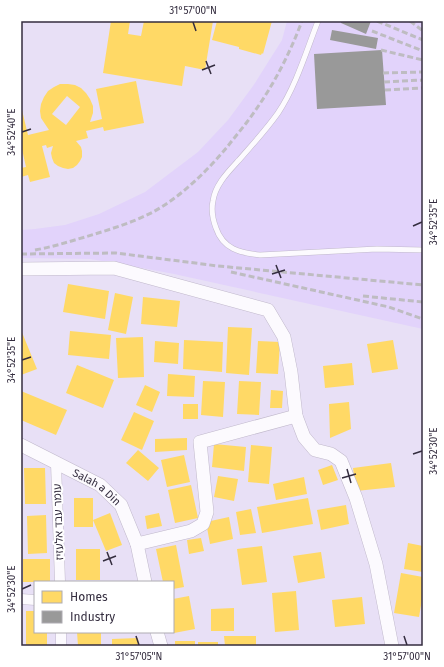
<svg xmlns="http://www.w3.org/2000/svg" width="444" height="667" font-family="'Fira Sans','Noto Sans Hebrew',sans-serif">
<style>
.built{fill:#e2d3fb}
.homes{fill:#ffd966;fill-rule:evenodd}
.industry{fill:#999}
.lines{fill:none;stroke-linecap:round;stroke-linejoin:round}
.service-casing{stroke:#c0b8cb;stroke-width:6}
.minor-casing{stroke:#c0b8cb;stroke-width:11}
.tertiary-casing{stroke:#c0b8cb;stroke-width:14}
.service{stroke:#fcfafe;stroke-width:5}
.minor{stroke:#fcfafe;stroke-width:10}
.tertiary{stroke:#fcfafe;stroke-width:13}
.rail{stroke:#bebcc1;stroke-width:3;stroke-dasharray:6 3;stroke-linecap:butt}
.ticks{fill:none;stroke:#342d3f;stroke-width:1.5}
.labels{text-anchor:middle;stroke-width:4;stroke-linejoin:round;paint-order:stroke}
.street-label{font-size:11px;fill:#342d3f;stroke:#fff}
.neatline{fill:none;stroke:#342d3f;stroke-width:1.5}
.ticks-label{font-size:10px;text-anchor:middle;fill:#342d3f}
</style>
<rect width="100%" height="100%" fill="#e8e0f6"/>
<path class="built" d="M 287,21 L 423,21 L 423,329 L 174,274 L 115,263 L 90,259 L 21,258 L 21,230 L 35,229 L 65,225 L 99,214 L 145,192 L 198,152 L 228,120 L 253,86 L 282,40 Z"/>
<path class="homes" d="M 111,21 L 130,21 L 128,34 L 141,36 L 144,21 L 213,21 L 205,70 L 185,66 L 182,86 L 103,73 Z
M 217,21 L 272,21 L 263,54 L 262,53 L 261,55 L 239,49 L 239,47 L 212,40 Z
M 136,81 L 144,123 L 104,131 L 103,127 L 86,131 L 88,138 L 76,141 L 81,147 L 82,151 L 82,157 L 80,161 L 77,165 L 73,168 L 68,169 L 63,168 L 58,166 L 54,163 L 52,158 L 51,153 L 53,146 L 47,148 L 46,145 L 42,146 L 50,177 L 30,182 L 28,175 L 21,177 L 21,168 L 26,167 L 21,145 L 21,106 L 28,135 L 49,130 L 41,118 L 40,111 L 41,104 L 44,97 L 48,91 L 54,87 L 60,84 L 68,84 L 75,85 L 81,88 L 86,93 L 90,99 L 93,106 L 93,113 L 90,122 L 102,119 L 96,89 ZM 67,96 L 80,107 L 66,125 L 52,114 Z
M 68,284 L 109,291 L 105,319 L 63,312 Z
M 115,293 L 133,297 L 126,334 L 108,330 Z
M 143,297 L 180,301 L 177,327 L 141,324 Z
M 228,327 L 252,328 L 249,375 L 226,373 Z
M 21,330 L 37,369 L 21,375 Z
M 70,331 L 111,335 L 109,359 L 68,355 Z
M 143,337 L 144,377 L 118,378 L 116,338 Z
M 184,340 L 223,342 L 222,372 L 183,369 Z
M 393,340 L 398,369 L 372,373 L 367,344 Z
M 155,341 L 179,343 L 178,364 L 154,362 Z
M 258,341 L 280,342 L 278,374 L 256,373 Z
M 352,363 L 354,385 L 325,388 L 323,366 Z
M 77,365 L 114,380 L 103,408 L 66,393 Z
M 168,374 L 195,376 L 194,397 L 167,396 Z
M 203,381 L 225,382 L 223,417 L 201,415 Z
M 239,381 L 261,382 L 259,415 L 237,414 Z
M 145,385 L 160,392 L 152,412 L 136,405 Z
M 271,390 L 283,391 L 282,408 L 270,408 Z
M 21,391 L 67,410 L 56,435 L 21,420 Z
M 349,402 L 351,429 L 330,438 L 329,404 Z
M 183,404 L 198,404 L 198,419 L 183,419 Z
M 134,412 L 154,421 L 142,450 L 121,440 Z
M 187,438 L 187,450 L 155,452 L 155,439 Z
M 214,444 L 246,447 L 244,471 L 212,467 Z
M 251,445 L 272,447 L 269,484 L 248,482 Z
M 138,450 L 159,468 L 148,481 L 126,463 Z
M 184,455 L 190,482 L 167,487 L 161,460 Z
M 391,463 L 395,487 L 356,491 L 353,468 Z
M 332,465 L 338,480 L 323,485 L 318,470 Z
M 24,468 L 45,468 L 46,504 L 25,504 Z
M 218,476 L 238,479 L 234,501 L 214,497 Z
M 304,477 L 307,494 L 276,500 L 273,484 Z
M 191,485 L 198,518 L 175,523 L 168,490 Z
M 74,498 L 93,498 L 93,527 L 74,527 Z
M 308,498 L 313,524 L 262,533 L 257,507 Z
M 346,505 L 349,524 L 321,530 L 317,510 Z
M 251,509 L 256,533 L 240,535 L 236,512 Z
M 110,513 L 122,545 L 106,551 L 93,520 Z
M 159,513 L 162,526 L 147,529 L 145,516 Z
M 46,515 L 47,553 L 28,554 L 27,516 Z
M 229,517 L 233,539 L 210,544 L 206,522 Z
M 201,538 L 204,551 L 189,554 L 187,540 Z
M 408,543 L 423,546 L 423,572 L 404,569 Z
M 176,545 L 184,587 L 173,589 L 173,582 L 163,582 L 156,549 Z
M 262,546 L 267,582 L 242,585 L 237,549 Z
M 76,549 L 100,549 L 100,580 L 76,580 Z
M 321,552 L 325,578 L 298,583 L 293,556 Z
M 23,559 L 50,559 L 50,582 L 23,582 Z
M 401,573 L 423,577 L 423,594 L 419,617 L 394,613 Z
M 296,591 L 299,630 L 275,632 L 272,593 Z
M 189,596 L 195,629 L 174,633 L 173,599 Z
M 362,597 L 365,624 L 335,627 L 332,600 Z
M 234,608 L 234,631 L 211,631 L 211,609 Z
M 26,611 L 35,611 L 35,632 L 47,632 L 47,646 L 26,646 Z
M 77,632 L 101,632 L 101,646 L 78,646 Z
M 224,636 L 256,636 L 256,646 L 225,646 Z
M 138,638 L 139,646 L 112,646 L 112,639 Z
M 175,641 L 195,641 L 195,646 L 175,646 Z
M 198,642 L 218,642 L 218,646 L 198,646 Z"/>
<path class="industry" d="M 341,21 L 371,21 L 366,34 L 341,23 Z
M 332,30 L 378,38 L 376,49 L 330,40 Z
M 382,50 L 386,105 L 317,109 L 314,54 Z"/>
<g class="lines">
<defs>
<path id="service" d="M 318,21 C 306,52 296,86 278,113 C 266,130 252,145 239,160 C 228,172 215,185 213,201 C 211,210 213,220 216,228 C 223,249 240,253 260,255 L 377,249 L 423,250"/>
<path id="minor" d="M 56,463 L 60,582
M 21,599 L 35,600
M 61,632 L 61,646"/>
<g id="tertiary">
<path d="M 21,269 L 114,268 L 268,310 L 284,337 L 291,372 L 296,416 L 304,437 L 315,450 L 331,454 L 341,461 L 356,498 L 376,564 L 392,646"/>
<path id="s1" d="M 21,445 L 100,485 L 121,505 L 137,544 L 145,582"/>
<path d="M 137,544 L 191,531 L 203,524 L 207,512 L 200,442 L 296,416"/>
<path d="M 157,632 L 161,646"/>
</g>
</defs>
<use href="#service" class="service-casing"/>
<use href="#minor" class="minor-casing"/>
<use href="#tertiary" class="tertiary-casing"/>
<use href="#service" class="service"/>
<use href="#minor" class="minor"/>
<use href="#tertiary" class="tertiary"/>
<path class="rail" d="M 377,21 L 423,40
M 410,21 L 423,31
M 372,31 L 423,51
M 381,50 L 423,60
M 383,73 L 423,72
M 384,82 L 423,80
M 385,90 L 423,88
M 35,250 C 52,247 68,242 85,237 C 108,230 132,223 153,212 C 182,196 207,171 228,146 C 234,138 241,130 247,122 C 271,90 288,58 302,21
M 21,254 L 116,253 L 187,262 L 218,266 L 423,285
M 231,272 L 389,307 L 423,319
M 363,296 L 423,302"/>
</g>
<path class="ticks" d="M 193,22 L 196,31M 206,61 L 211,74M 202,70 L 215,65M 22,132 L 31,129M 413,226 L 422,222M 276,265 L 281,278M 272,274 L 285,270M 22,360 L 31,357M 413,454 L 422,451M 347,469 L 351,483M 342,478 L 356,474M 107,552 L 112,565M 103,561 L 116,556M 22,589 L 31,585M 136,636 L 139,645M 404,636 L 407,645"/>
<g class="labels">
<g class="street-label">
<text dy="4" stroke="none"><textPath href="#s1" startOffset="87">Salah a Din</textPath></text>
<text transform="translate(58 522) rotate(-92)" y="4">עומר עבד אלעזיז</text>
</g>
</g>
<rect width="444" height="667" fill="none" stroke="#ffffff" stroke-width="44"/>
<rect x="34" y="581" width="140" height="52" fill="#ffffff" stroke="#aeabb2"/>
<rect x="42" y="591" width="20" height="12" fill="#ffd966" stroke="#aeabb2"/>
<text x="70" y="601" font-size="12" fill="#342d3f">Homes</text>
<rect x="42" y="611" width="20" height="12" fill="#999999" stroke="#aeabb2"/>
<text x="70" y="621" font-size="12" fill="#342d3f">Industry</text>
<rect x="22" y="22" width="400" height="623" class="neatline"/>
<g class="ticks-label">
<text x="193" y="14">31°57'00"N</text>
<text transform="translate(11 132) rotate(-90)" y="4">34°52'40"E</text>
<text transform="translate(433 222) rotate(-90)" y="4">34°52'35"E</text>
<text transform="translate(11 360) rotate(-90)" y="4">34°52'35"E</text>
<text transform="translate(433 451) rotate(-90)" y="4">34°52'30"E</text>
<text transform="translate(11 589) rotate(-90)" y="4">34°52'30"E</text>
<text x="139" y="660">31°57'05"N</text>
<text x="407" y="660">31°57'00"N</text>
</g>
</svg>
